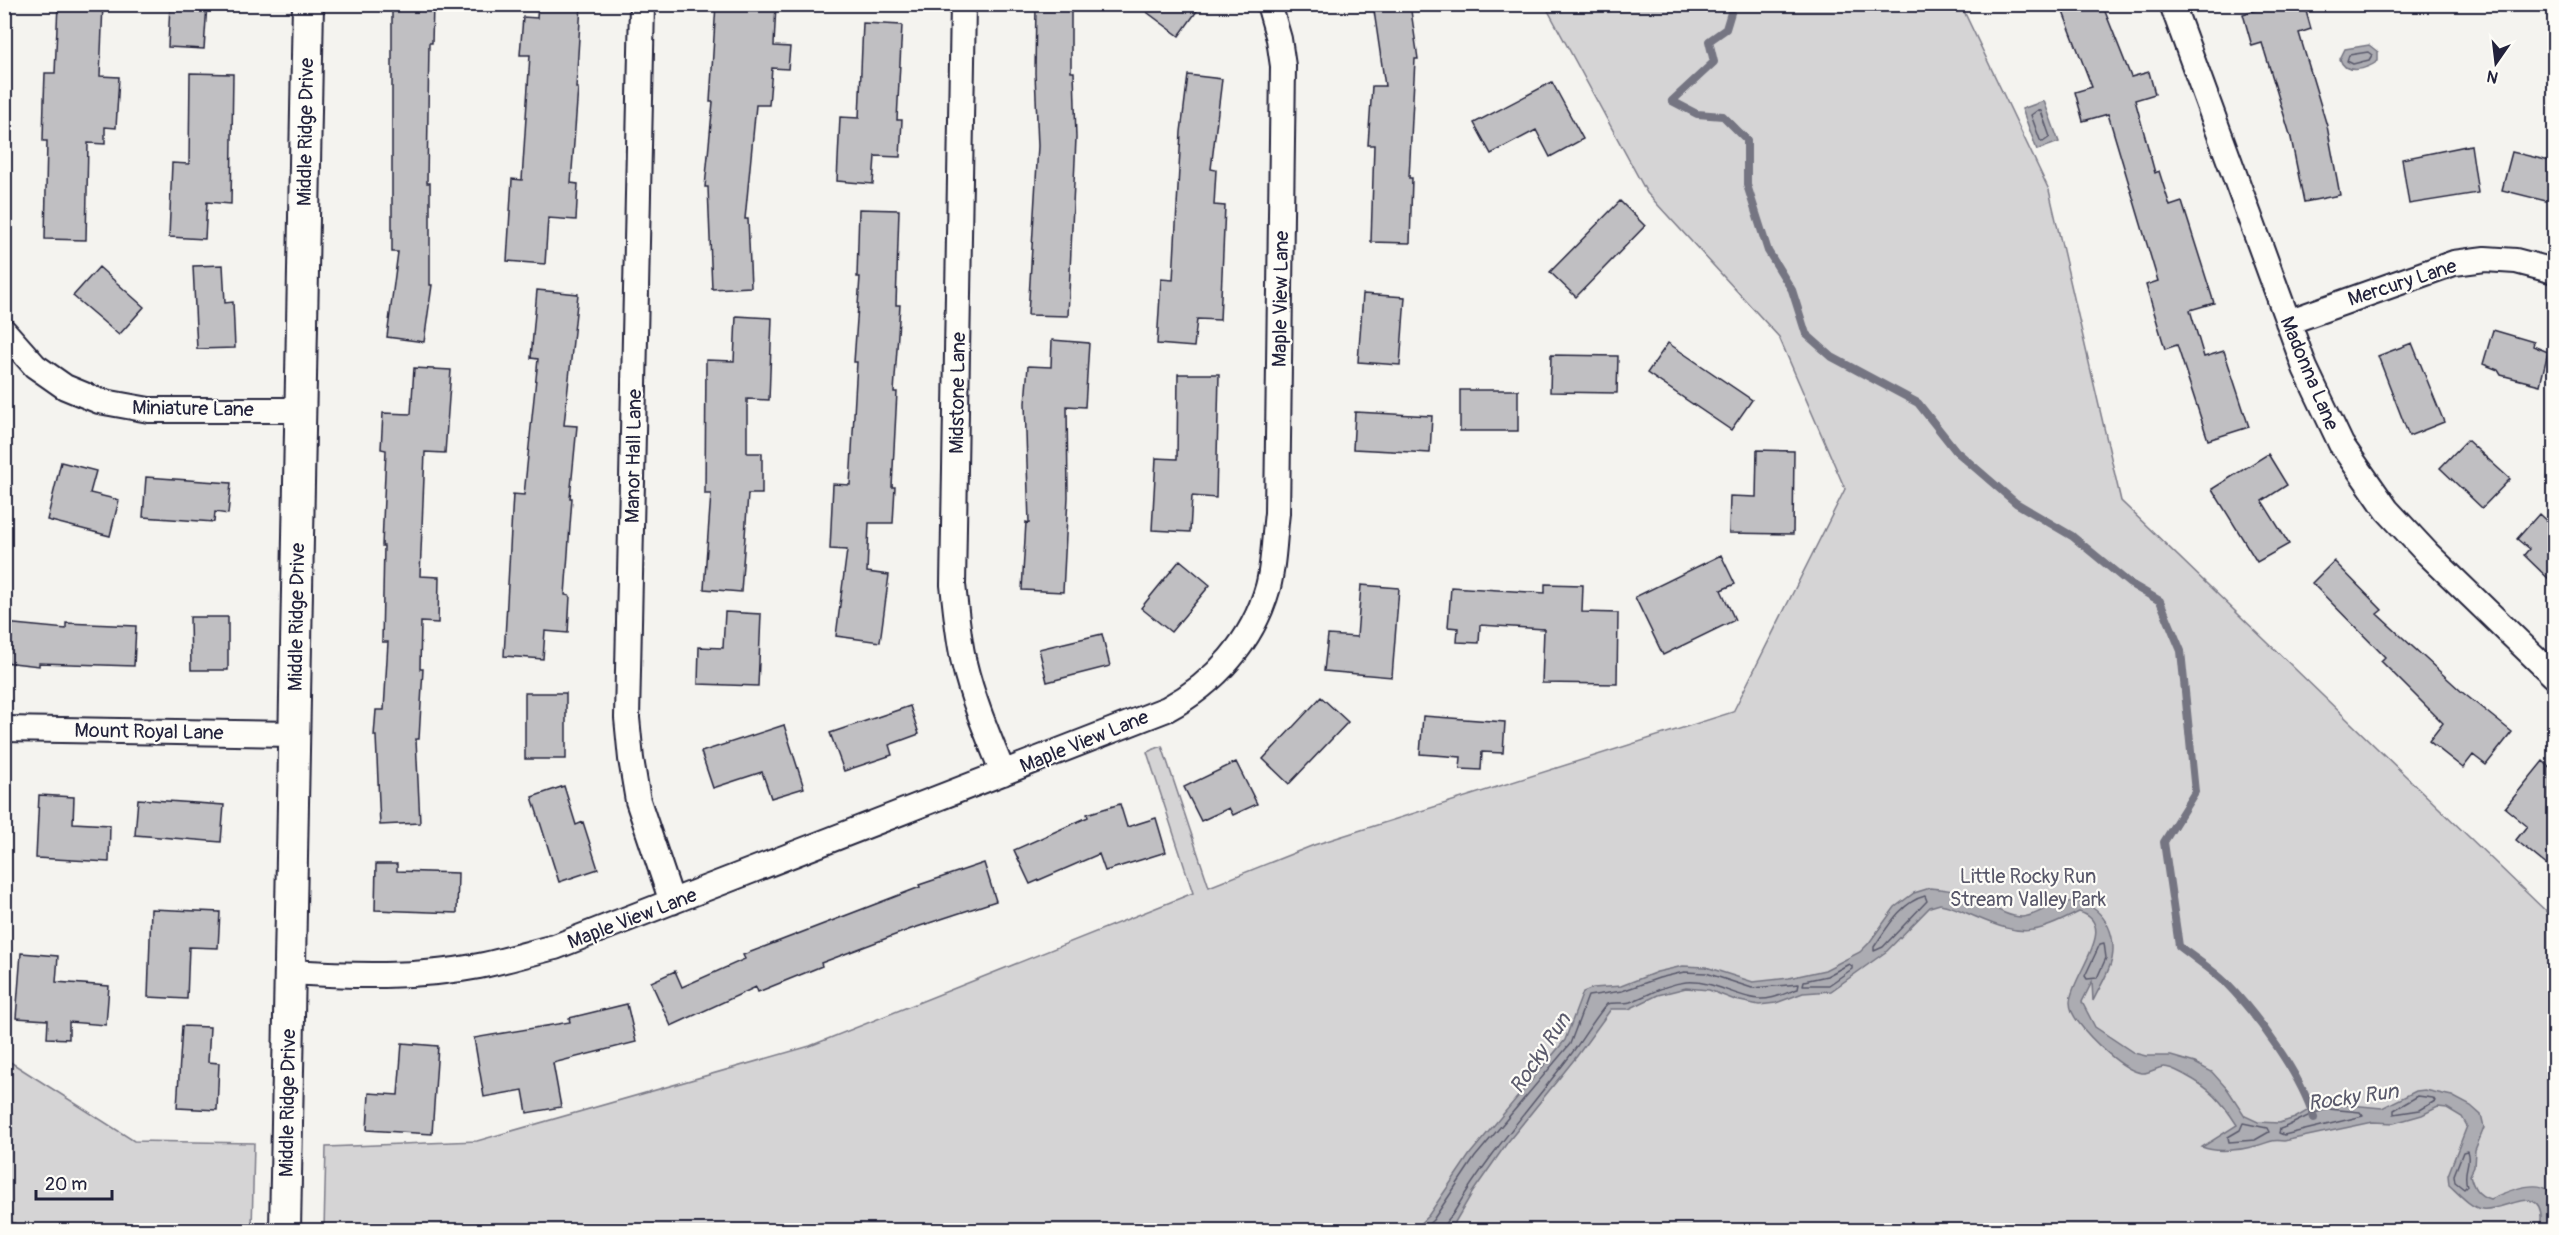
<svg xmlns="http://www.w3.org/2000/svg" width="2559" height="1235" font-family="Pangolin,sans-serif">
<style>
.green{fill:#d5d4d5;stroke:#7c7b88;stroke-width:1.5}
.water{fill:#acacb2;stroke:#757582;stroke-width:1.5}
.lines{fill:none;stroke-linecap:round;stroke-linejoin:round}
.shore{stroke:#59596b;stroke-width:1.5}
.stream{stroke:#757582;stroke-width:8}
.building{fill:#c0bfc2;stroke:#22223b;stroke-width:1.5}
.minor-casing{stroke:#22223b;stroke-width:28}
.tertiary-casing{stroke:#22223b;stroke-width:34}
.minor{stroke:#fdfcf7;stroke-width:24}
.tertiary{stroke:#fdfcf7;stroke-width:30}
.labels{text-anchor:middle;stroke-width:4.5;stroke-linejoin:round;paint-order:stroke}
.street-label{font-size:20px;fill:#22223b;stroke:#fdfcf7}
.park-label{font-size:20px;fill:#585769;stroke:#fdfcf7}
.water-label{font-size:21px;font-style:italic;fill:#59596b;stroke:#fdfcf7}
</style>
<rect width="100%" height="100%" fill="#f4f3ef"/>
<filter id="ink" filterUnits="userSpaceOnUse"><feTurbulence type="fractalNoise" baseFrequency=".0167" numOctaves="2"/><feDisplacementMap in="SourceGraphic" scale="12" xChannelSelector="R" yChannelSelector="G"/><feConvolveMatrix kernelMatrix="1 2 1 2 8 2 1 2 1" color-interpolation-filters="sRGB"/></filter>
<g filter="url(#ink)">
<path class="green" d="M 1545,5 L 1961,5 L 2049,190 L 2121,501 L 2554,919 L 2554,1230 L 324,1230 L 326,1147 L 477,1141 L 810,1046 L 1193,893 L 1147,752 L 1162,746 L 1209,887 L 1314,845 L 1733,712 L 1845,489 L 1779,337 L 1647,193 Z
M 4,1058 L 134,1141 L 254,1143 L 252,1230 L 5,1230 Z"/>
<path class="water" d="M 2369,45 L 2378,52 L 2378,61 C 2367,69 2345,76 2340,59 L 2345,49 Z
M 2044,101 L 2059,142 L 2037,150 L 2022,109 Z
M 1930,888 C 1944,889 1958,891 1971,896 C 1988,902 2003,917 2022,917 C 2036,917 2050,903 2065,902 C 2097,898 2118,928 2112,959 C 2109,973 2099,988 2093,1001 L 2092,982 L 2082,1002 L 2095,1027 L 2134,1053 L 2146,1056 L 2171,1056 L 2195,1063 L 2212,1072 L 2228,1090 L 2245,1116 L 2258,1122 L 2279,1123 L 2295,1118 L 2319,1104 L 2329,1103 L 2382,1108 L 2416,1091 L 2425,1090 L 2452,1096 L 2471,1106 L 2481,1115 L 2484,1128 L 2475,1150 L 2474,1167 L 2470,1175 C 2473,1187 2477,1195 2490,1199 C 2503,1193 2538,1177 2550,1192 C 2558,1201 2555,1219 2554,1230 L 2540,1230 C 2549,1176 2503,1213 2482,1209 C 2471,1208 2457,1192 2449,1185 L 2448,1175 L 2467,1126 L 2462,1117 L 2447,1108 L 2438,1107 L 2422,1115 L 2394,1123 L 2373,1122 L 2284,1141 C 2270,1139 2269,1143 2256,1146 C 2241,1150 2216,1153 2202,1147 L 2237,1125 C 2221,1100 2211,1089 2185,1075 C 2179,1072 2171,1067 2164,1067 C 2157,1067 2149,1074 2142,1073 C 2123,1071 2090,1038 2079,1023 C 2074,1017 2070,1010 2070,1002 C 2071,976 2121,924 2079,912 C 2033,935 2023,937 1976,917 C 1964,912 1953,906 1940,904 L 1930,907 L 1887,951 L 1831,991 L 1803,993 L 1776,1003 L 1759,1005 L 1735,1000 L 1709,990 L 1686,988 L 1658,995 L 1629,1009 L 1611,1009 L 1577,1056 L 1507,1143 L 1472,1193 L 1454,1224 L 1444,1230 L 1413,1230 L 1428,1216 L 1470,1154 L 1565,1040 L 1583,992 L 1593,988 L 1621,986 L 1657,972 L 1683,966 L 1706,967 L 1753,982 L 1789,978 L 1825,970 L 1860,952 L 1869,943 L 1895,907 L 1914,893 Z
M 4,1219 L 5,1219 L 31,1230 L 5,1230 Z"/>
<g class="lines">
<path class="shore" d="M 2368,52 L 2372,55 L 2369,60 L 2353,64 L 2347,61 L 2349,55 Z
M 2038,110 L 2041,111 L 2050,137 L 2043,142 L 2040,140 L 2031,115 Z
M 1925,896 L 1927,901 L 1883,947 L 1874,951 L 1874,947 C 1887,928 1901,902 1925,896 Z
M 2104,943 L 2106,958 L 2097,978 L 2087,979 L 2085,976 L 2100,944 Z
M 1849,964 L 1852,966 L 1852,969 L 1829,985 L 1803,985 L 1804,981 L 1827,976 Z
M 2418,1096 L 2433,1098 L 2435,1101 L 2420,1110 L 2394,1114 L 2394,1110 Z
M 2329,1109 L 2360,1112 L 2363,1116 L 2284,1135 L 2279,1133 L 2280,1129 C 2297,1123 2312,1111 2329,1109 Z
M 2243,1123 L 2267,1128 L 2269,1132 L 2255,1140 L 2229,1142 L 2228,1137 L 2240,1130 Z
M 2467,1151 C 2472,1164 2462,1169 2467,1186 L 2464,1189 L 2455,1182 L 2454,1175 L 2463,1152 Z
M 1422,1230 L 1433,1220 L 1475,1157 L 1570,1044 L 1588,996 L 1622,991 L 1659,978 L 1684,972 L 1706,973 L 1752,988 L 1799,984 L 1798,989 C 1785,993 1772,1000 1758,999 C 1733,996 1712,980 1686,982 C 1666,984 1649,995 1630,1002 C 1623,1004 1614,1002 1607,1004 C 1594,1019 1584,1037 1572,1053 C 1532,1106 1488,1154 1454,1212 C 1450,1219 1443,1223 1442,1230"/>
<path class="stream" d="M 1732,4 L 1733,6 L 1726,29 L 1709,41 L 1714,62 L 1672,101 L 1697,114 L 1723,116 L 1747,140 L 1747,185 L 1768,251 L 1792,290 L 1806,334 L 1832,357 L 1918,403 L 1956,451 L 2016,503 L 2072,536 L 2129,583 L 2160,601 L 2181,651 L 2195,792 L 2164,842 L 2179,946 C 2194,958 2212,969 2226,983 C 2258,1016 2301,1075 2314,1118"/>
</g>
<path class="building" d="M 58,4 L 103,4 L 100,76 L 119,77 L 116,128 L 105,127 L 105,144 L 88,143 L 86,240 L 45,239 L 47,141 L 43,141 L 44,101 L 45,73 L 55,73 Z
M 170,4 L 207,4 L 204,49 L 168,47 Z
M 392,4 L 433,4 L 432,43 L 429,43 L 427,183 L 430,183 L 430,285 L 432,285 L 424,342 L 387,337 L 398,252 L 392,252 Z
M 538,4 L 581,4 L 576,88 L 578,88 L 571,183 L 578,184 L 576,220 L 548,218 L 545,264 L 507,261 L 512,179 L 522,180 L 530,55 L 520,55 L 523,17 L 537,18 Z
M 716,4 L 776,4 L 774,46 L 790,47 L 788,69 L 772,68 L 769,105 L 756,105 L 745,219 L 748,219 L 751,287 L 712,289 L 708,187 L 705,187 L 713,102 L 710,102 Z
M 1036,4 L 1071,4 L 1071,72 L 1074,72 L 1076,138 L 1068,316 L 1028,315 L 1038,146 L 1035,73 Z
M 1136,4 L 1202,4 L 1179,36 Z
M 1373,4 L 1410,4 L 1418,59 L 1415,59 L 1409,178 L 1412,178 L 1410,243 L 1371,242 L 1374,145 L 1368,145 L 1372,86 L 1385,86 Z
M 2060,4 L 2102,4 L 2131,77 L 2149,72 L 2155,94 L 2135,100 L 2155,173 L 2159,171 L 2170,206 L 2182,202 L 2214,303 L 2190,310 L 2204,357 L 2224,351 L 2249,427 L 2208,440 L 2177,345 L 2165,349 L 2146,285 L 2158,281 L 2108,114 L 2083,121 L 2075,92 L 2092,87 Z
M 2274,4 L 2304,4 L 2311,29 L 2299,33 L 2327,126 L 2340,195 L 2304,202 L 2291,138 L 2262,43 L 2252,46 L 2243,14 Z
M 863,23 L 902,25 L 897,120 L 902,120 L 900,157 L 875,156 L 873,184 L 837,181 L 840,117 L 859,118 Z
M 190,73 L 233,74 L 231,204 L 207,202 L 205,239 L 169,237 L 172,163 L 189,164 Z
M 1188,75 L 1222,79 L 1211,169 L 1216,170 L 1214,205 L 1225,206 L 1220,320 L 1197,319 L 1194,347 L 1157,344 L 1161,279 L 1173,280 L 1181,132 Z
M 1552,82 L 1583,139 L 1550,157 L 1536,130 L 1491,154 L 1474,123 Z
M 2471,145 L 2478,193 L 2409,204 L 2402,159 Z
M 2512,152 L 2554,162 L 2554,203 L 2502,190 Z
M 1620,201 L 1645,226 L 1576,297 L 1550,272 Z
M 859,209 L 899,210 L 896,305 L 900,305 L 894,392 L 897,392 L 892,487 L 895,487 L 893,523 L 869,523 L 867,572 L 889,575 L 880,642 L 836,636 L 847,550 L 830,549 L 833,484 L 850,485 L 857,362 L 854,362 L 860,277 L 857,277 Z
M 223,265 L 225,303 L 233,302 L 235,348 L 197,349 L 193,266 Z
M 99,267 L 144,307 L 119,335 L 73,296 Z
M 537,290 L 578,294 L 564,425 L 577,426 L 570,498 L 572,498 L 565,595 L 570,596 L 568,633 L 545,631 L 543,659 L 504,656 L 513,494 L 524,495 L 538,359 L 531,358 Z
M 1363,294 L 1405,297 L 1400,365 L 1358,362 Z
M 736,316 L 772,318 L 769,400 L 747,399 L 747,453 L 762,453 L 762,494 L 748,494 L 741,592 L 704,589 L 711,494 L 705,494 L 706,360 L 734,361 Z
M 2493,330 L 2534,342 L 2533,346 L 2548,352 L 2540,385 L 2501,375 L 2498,370 L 2483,364 Z
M 1052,340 L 1089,343 L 1085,407 L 1067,406 L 1068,497 L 1063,592 L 1022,590 L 1026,522 L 1029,523 L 1025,403 L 1028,366 L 1051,367 Z
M 1668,343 L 1752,400 L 1731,430 L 1647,373 Z
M 2412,343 L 2444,422 L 2409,436 L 2378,356 Z
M 1551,355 L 1618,356 L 1617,393 L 1550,392 Z
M 414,368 L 451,370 L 445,453 L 425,452 L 420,576 L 439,577 L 438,623 L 421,622 L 420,669 L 423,669 L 419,739 L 416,739 L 420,823 L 380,825 L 376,736 L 374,736 L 376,710 L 384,710 L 388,642 L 382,642 L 384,546 L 382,546 L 386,450 L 381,449 L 383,413 L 411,414 Z
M 1178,374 L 1219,374 L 1216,498 L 1192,496 L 1190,532 L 1152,530 L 1156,458 L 1177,459 Z
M 1460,390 L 1518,390 L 1518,431 L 1460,431 Z
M 1355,412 L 1432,416 L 1430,453 L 1353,449 Z
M 2467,440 L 2510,479 L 2482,508 L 2440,468 Z
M 1757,450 L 1794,451 L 1793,534 L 1729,533 L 1730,496 L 1756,497 Z
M 2268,454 L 2287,485 L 2262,501 L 2289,544 L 2257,562 L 2212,489 Z
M 61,462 L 96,471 L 90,493 L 119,500 L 110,536 L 47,520 Z
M 146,477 L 231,483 L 228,514 L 215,512 L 214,522 L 143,517 Z
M 2539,514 L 2554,528 L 2554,584 L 2524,555 L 2529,549 L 2517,539 Z
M 1721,555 L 1735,584 L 1721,590 L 1735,620 L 1663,655 L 1635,597 Z
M 1180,560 L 1210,585 L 1171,632 L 1141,608 Z
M 2334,561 L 2382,610 L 2377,614 L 2462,692 L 2512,732 L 2486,765 L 2473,755 L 2463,768 L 2429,741 L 2443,723 L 2381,661 L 2385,657 L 2312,583 Z
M 1545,584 L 1583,585 L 1582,612 L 1618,613 L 1617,684 L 1542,683 L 1544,629 L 1480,625 L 1479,643 L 1457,642 L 1458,628 L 1448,627 L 1451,587 L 1545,593 Z
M 1361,585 L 1399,588 L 1392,677 L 1324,671 L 1328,635 L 1357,637 Z
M 725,612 L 761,614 L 758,686 L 698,684 L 699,647 L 723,648 Z
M 190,617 L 228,617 L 228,670 L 191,670 Z
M 4,623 L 66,629 L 66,623 L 136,626 L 134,666 L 39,663 L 39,666 L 4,662 Z
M 1102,634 L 1110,666 L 1047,682 L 1039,649 Z
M 525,693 L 566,693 L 566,759 L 525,759 Z
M 1321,697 L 1348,722 L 1289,784 L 1263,759 Z
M 910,706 L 919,734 L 889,745 L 892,755 L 844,771 L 830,733 Z
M 1423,716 L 1505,722 L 1503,753 L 1482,752 L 1481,770 L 1460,769 L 1461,757 L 1420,754 Z
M 784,725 L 804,788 L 771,798 L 762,772 L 713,788 L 701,752 Z
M 2543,761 L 2554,771 L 2554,871 L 2516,840 L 2527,826 L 2505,808 Z
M 1236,762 L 1257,804 L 1233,815 L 1229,808 L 1201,821 L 1184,787 Z
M 564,786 L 576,825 L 583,822 L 598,869 L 559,882 L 532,797 Z
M 39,795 L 74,797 L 73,823 L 110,825 L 109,862 L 36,858 Z
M 138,799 L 224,805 L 221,842 L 135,835 Z
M 1120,804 L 1127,827 L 1156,818 L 1166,852 L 1105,871 L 1099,854 L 1030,884 L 1014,850 L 1088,817 L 1087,814 Z
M 984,863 L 996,901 L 911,929 L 821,963 L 822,966 L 758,992 L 756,987 L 671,1026 L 651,982 L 675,971 L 682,987 L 745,959 L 743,955 L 920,887 L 919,885 Z
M 376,864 L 397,864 L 397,871 L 458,873 L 457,913 L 375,910 Z
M 151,909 L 220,912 L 218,948 L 189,947 L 187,999 L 148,997 Z
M 21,953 L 58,956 L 56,982 L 109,986 L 106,1025 L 69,1022 L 69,1039 L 47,1038 L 48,1020 L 16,1018 Z
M 627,1004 L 636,1042 L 553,1063 L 561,1107 L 527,1113 L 523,1090 L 484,1097 L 474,1038 L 570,1022 L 569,1018 Z
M 182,1026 L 210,1027 L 208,1062 L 219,1063 L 217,1110 L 177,1108 Z
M 402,1043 L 438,1046 L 432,1134 L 367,1130 L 369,1093 L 398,1095 Z"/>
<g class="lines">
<defs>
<path id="minor" d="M 642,4 L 627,718 L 631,759 L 638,801 L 672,902
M 963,4 L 953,585 C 956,611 958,637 964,663 C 973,701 989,738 1003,773
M 2172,4 L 2305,368 L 2341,444 L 2387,510 L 2427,553 L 2554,676
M 2288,322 L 2454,263 L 2485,259 L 2516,261 L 2554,271
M 4,331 L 35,366 L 65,387 L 99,401 L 149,410 L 300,410
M 4,729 L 294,734
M 290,972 C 352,976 417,978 479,966 C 504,961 530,953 555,947 L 1167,709 C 1215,683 1253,641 1268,587 C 1274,564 1274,537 1277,513 L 1283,66 L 1279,39 L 1269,4"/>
<path id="tertiary" d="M 285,1230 L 308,4"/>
</defs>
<use href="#minor" class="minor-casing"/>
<use href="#tertiary" class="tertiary-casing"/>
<use href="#minor" class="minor"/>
<use href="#tertiary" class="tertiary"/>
</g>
</g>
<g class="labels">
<g class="street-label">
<text transform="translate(305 132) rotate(-89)" y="7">Middle Ridge Drive</text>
<text transform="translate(2402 282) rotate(-18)" y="7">Mercury Lane</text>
<text transform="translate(1280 299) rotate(-89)" y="7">Maple View Lane</text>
<text transform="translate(2310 373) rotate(67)" y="7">Madonna Lane</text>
<text transform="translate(957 393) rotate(-89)" y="7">Midstone Lane</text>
<text transform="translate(193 408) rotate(1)" y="7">Miniature Lane</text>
<text transform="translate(633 456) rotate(-89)" y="7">Manor Hall Lane</text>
<text transform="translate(296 617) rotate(-89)" y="7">Middle Ridge Drive</text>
<text transform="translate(149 731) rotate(1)" y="7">Mount Royal Lane</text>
<text transform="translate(1084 741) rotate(-22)" y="7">Maple View Lane</text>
<text transform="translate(632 918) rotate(-21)" y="7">Maple View Lane</text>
<text transform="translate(287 1103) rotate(-89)" y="7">Middle Ridge Drive</text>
</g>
<g class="park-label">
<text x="2028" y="883">Little Rocky Run<tspan x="2028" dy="23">Stream Valley Park</tspan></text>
</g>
<g class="water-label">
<text transform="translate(1540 1053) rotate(-56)" y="7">Rocky Run</text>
<text transform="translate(2353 1097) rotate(-8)" y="7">Rocky Run</text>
</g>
</g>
<rect width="2559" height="1235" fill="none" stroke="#fdfcf7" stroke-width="24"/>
<rect x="12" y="12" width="2535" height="1211" fill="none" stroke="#22223b" stroke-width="2" filter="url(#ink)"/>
<g transform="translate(2496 63) rotate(194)" stroke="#fdfcf7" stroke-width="4.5" paint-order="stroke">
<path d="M0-4.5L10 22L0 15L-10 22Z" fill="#22223b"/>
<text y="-9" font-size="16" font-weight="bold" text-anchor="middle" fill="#22223b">N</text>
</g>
<path d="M36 1190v9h76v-9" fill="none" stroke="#22223b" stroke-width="3"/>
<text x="45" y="1190" font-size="18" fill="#22223b" stroke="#fdfcf7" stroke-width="4.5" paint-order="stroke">20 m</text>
</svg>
